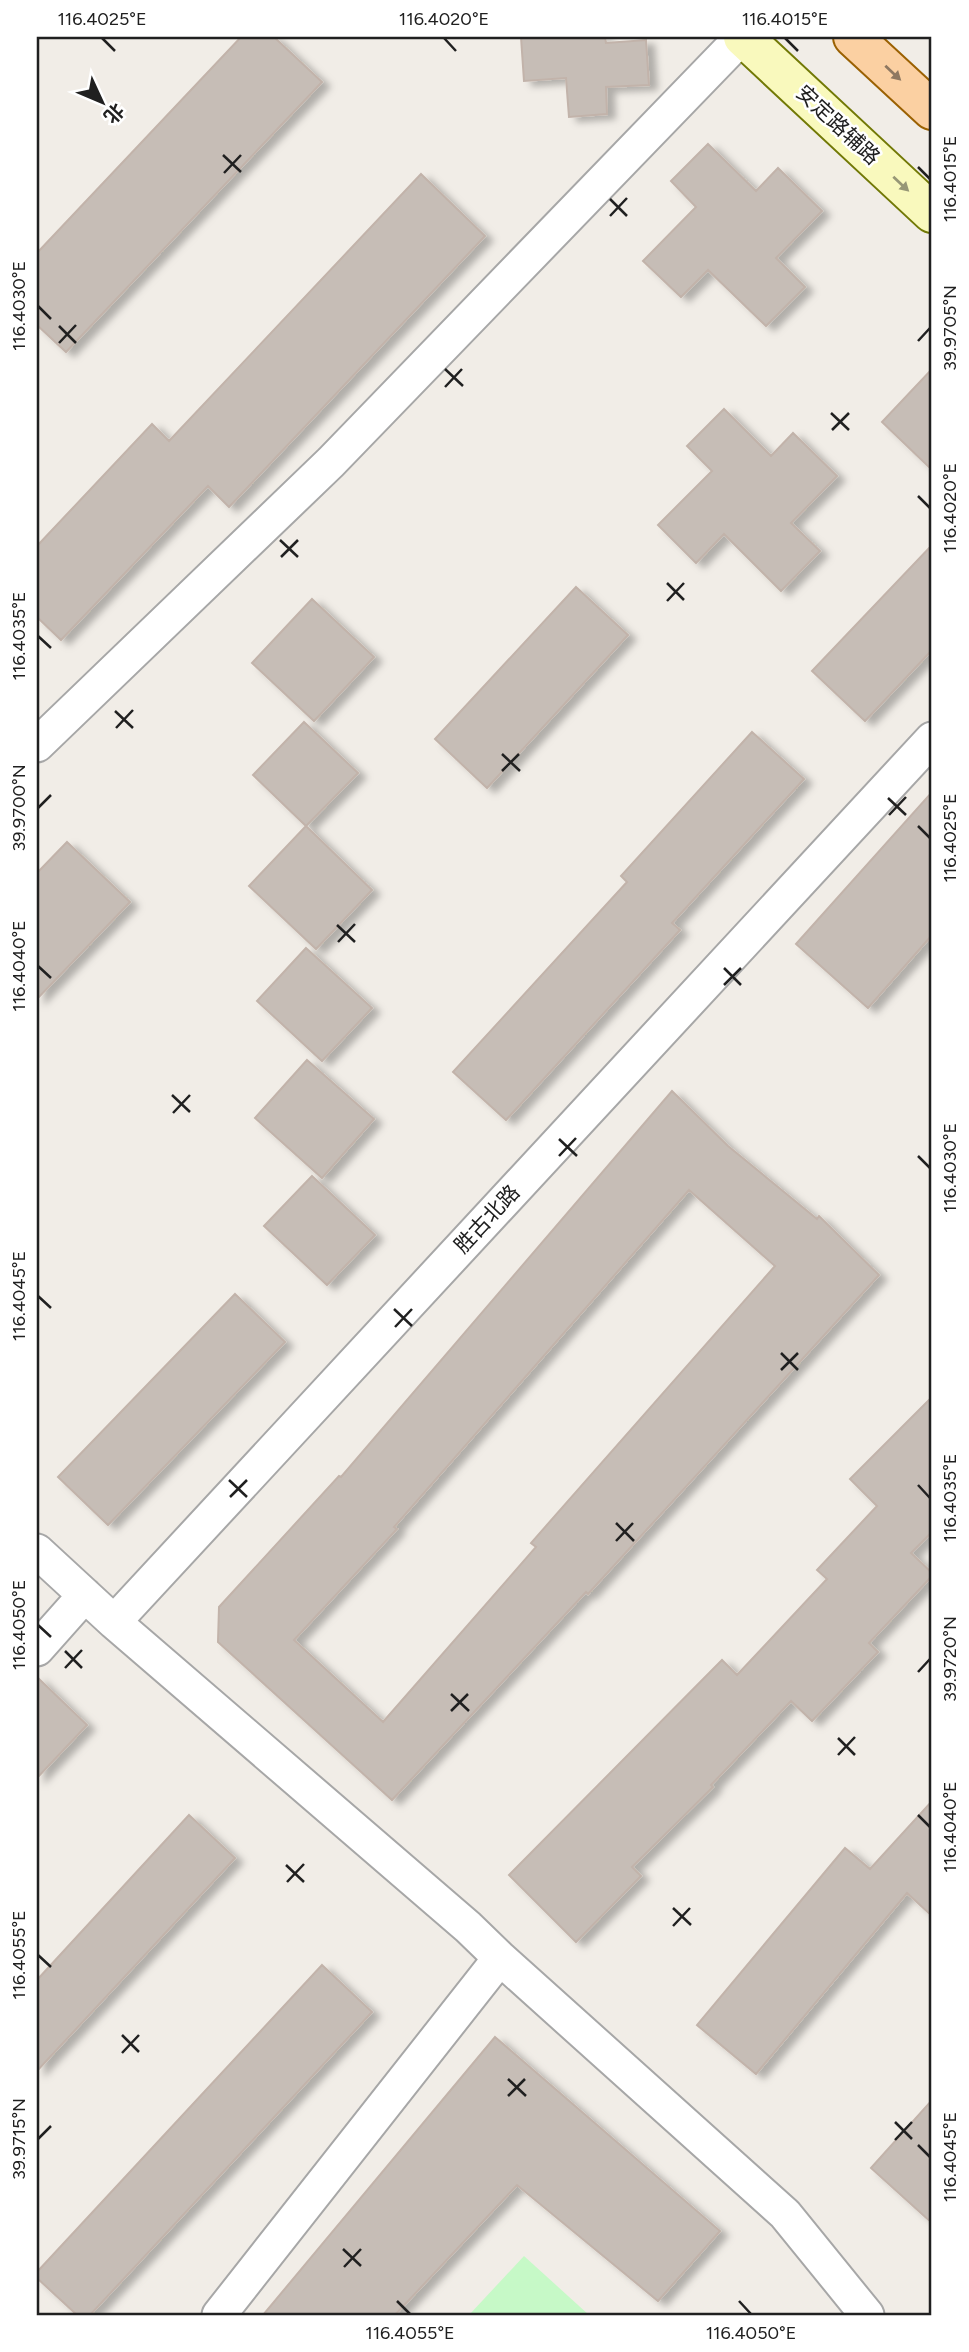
<svg xmlns="http://www.w3.org/2000/svg" width="969" height="2352" font-family="Figtree,'Noto Sans SC',sans-serif">
<style>
.park{fill:#c6f9c7}
.building{fill:#c6bdb6;stroke:#c2b3aa;stroke-width:2;fill-rule:evenodd;filter:url(#shadow)}
.lines{fill:none;stroke-linecap:round;stroke-linejoin:round}
.street-casing{stroke:#a7a7a7;stroke-width:37}
.secondary-casing{stroke:#727906;stroke-width:42}
.primary-casing{stroke:#9b6102;stroke-width:42}
.street{stroke:#fff;stroke-width:33}
.secondary{stroke:#f9f9bd;stroke-width:38}
.primary{stroke:#fbd0a2;stroke-width:38}
.oneway{fill:#8e7861}
.oneway2{fill:#979776}
.ticks{fill:none;stroke:#202020;stroke-width:2.5}
.labels{text-anchor:middle;stroke-width:5;stroke-linejoin:round;paint-order:stroke}
.street-label{font-size:21px;fill:#202020;stroke:#fff}
.neatline{fill:none;stroke:#202020;stroke-width:2.5}
.ticks-label{font-size:18px;text-anchor:middle;fill:#202020}
</style>
<defs>
<filter id="shadow"><feDropShadow dx="8" dy="4.5" stdDeviation="3.5" flood-color="#0004"/></filter>
</defs>
<rect width="100%" height="100%" fill="#f1ede7"/>
<path class="park" d="M 524,2256 L 589,2315 L 469,2315 Z"/>
<path class="building" d="M 241,37 L 274,37 L 322,82 L 66,352 L 37,325 L 37,253 Z
M 521,37 L 605,37 L 606,43 L 646,40 L 649,85 L 606,87 L 607,114 L 569,117 L 566,78 L 524,81 Z
M 708,144 L 756,191 L 778,168 L 822,211 L 776,258 L 805,287 L 766,326 L 708,270 L 681,297 L 643,261 L 696,207 L 671,181 Z
M 421,174 L 485,236 L 229,507 L 208,486 L 61,640 L 37,617 L 37,546 L 152,424 L 169,441 Z
M 932,369 L 932,470 L 882,422 Z
M 724,409 L 771,456 L 793,433 L 837,476 L 791,523 L 820,551 L 781,591 L 724,534 L 696,563 L 658,525 L 712,471 L 687,446 Z
M 932,545 L 932,650 L 865,721 L 812,671 Z
M 576,587 L 628,635 L 487,788 L 435,739 Z
M 312,599 L 374,657 L 314,721 L 252,663 Z
M 304,722 L 358,773 L 306,826 L 253,775 Z
M 752,732 L 804,779 L 672,923 L 680,930 L 506,1120 L 453,1072 L 627,882 L 621,876 Z
M 932,792 L 932,935 L 868,1008 L 796,944 Z
M 306,826 L 372,890 L 316,949 L 249,886 Z
M 67,842 L 130,902 L 37,999 L 37,873 Z
M 306,948 L 372,1008 L 322,1061 L 257,1001 Z
M 307,1060 L 374,1119 L 322,1178 L 255,1118 Z
M 672,1091 L 728,1146 L 817,1219 L 819,1216 L 879,1275 L 588,1594 L 586,1592 L 392,1800 L 218,1642 L 219,1607 L 339,1476 L 341,1477 ZM 689,1190 L 775,1266 L 531,1543 L 536,1547 L 383,1722 L 294,1640 L 397,1529 L 394,1527 Z
M 312,1176 L 375,1235 L 327,1285 L 264,1226 Z
M 235,1294 L 285,1342 L 108,1525 L 58,1477 Z
M 932,1397 L 932,1532 L 911,1553 L 932,1573 L 932,1576 L 869,1643 L 878,1652 L 812,1721 L 791,1701 L 711,1785 L 713,1787 L 632,1867 L 641,1876 L 576,1942 L 509,1875 L 722,1660 L 737,1675 L 827,1579 L 817,1570 L 877,1506 L 850,1479 Z
M 37,1677 L 87,1725 L 37,1778 Z
M 932,1801 L 932,1916 L 907,1893 L 756,2074 L 697,2025 L 845,1848 L 870,1869 Z
M 189,1815 L 235,1858 L 37,2071 L 37,1980 Z
M 322,1965 L 372,2012 L 90,2315 L 77,2315 L 37,2278 L 37,2272 Z
M 495,2037 L 720,2231 L 658,2301 L 517,2185 L 395,2315 L 263,2315 Z
M 932,2100 L 932,2223 L 871,2168 Z"/>
<g class="lines">
<defs>
<path id="street" d="M 37,745 L 331,462 L 742,37
M 37,1551 L 114,1622 L 932,739
M 114,1622 L 468,1927 L 500,1958 L 219,2315
M 37,1649 L 85,1595
M 500,1958 L 785,2214 L 867,2315"/>
<path id="secondary" d="M 743,37 L 932,213"/>
<path id="primary" d="M 853,37 L 932,110"/>
</defs>
<use href="#street" class="street-casing"/>
<use href="#secondary" class="secondary-casing"/>
<use href="#primary" class="primary-casing"/>
<use href="#street" class="street"/>
<use href="#secondary" class="secondary"/>
<use href="#primary" class="primary"/>
</g>
<defs><path id="oneway-solid" d="M-6-.8H1V-3.2L6.5 0L1 3.2V.8H-6Z" transform="scale(1.75)"/></defs>
<use class="oneway" href="#oneway-solid" transform="translate(893 73) rotate(43)"/>
<use class="oneway2" href="#oneway-solid" transform="translate(901 184) rotate(43)"/>
<path class="ticks" d="M 102,38 L 115,51M 444,38 L 456,51M 785,38 L 798,51M 223,155 L 241,172M 918,167 L 930,179M 224,173 L 241,155M 610,199 L 627,216M 610,216 L 627,198M 38,306 L 51,319M 59,326 L 76,343M 918,341 L 930,328M 59,343 L 76,325M 445,369 L 463,386M 445,387 L 462,369M 831,413 L 849,430M 832,430 L 849,413M 918,496 L 930,508M 280,540 L 298,557M 281,557 L 298,540M 667,583 L 684,600M 667,601 L 684,583M 38,636 L 51,648M 115,711 L 133,728M 116,728 L 133,710M 502,754 L 520,771M 502,771 L 519,754M 888,798 L 906,815M 38,808 L 51,795M 889,815 L 906,797M 918,826 L 930,838M 337,925 L 355,942M 338,942 L 355,924M 38,966 L 51,978M 724,968 L 741,985M 724,985 L 741,968M 172,1095 L 190,1112M 173,1113 L 190,1095M 559,1139 L 577,1156M 559,1156 L 576,1138M 918,1156 L 930,1168M 38,1296 L 51,1308M 394,1309 L 412,1326M 395,1327 L 412,1309M 781,1353 L 798,1370M 781,1370 L 798,1353M 229,1480 L 247,1497M 918,1485 L 930,1498M 230,1497 L 247,1480M 616,1523 L 634,1541M 616,1541 L 633,1523M 38,1625 L 51,1637M 65,1651 L 82,1668M 65,1668 L 82,1650M 918,1672 L 930,1659M 451,1694 L 469,1711M 451,1711 L 468,1694M 838,1738 L 855,1755M 838,1755 L 855,1737M 918,1815 L 930,1827M 286,1865 L 304,1882M 287,1882 L 304,1864M 673,1908 L 691,1925M 673,1926 L 690,1908M 38,1955 L 51,1967M 122,2035 L 139,2052M 122,2053 L 139,2035M 508,2079 L 526,2096M 508,2096 L 525,2079M 895,2122 L 912,2139M 38,2139 L 51,2126M 895,2140 L 912,2122M 918,2145 L 930,2157M 343,2249 L 361,2266M 344,2267 L 361,2249M 397,2301 L 410,2314M 739,2301 L 751,2314"/>
<g class="labels">
<g class="street-label">
<text transform="translate(838 125) rotate(43)" y="7">安定路辅路</text>
<text transform="translate(487 1219) rotate(-47)" y="7">胜古北路</text>
</g>
</g>
<rect width="969" height="2352" fill="none" stroke="#ffffff" stroke-width="77"/>
<g transform="translate(102 102) rotate(134)" stroke="#ffffff" stroke-width="5" paint-order="stroke">
<path d="M0-5L12 26L0 18L-12 26Z" fill="#202020"/>
<text y="-10" font-size="19" font-weight="bold" text-anchor="middle" fill="#202020">北</text>
</g>
<rect x="38" y="38" width="892" height="2276" class="neatline"/>
<g class="ticks-label">
<text x="102" y="25">116.4025°E</text>
<text x="444" y="25">116.4020°E</text>
<text x="785" y="25">116.4015°E</text>
<text transform="translate(950 179) rotate(-90)" y="6">116.4015°E</text>
<text transform="translate(19 306) rotate(-90)" y="6">116.4030°E</text>
<text transform="translate(950 328) rotate(-90)" y="6">39.9705°N</text>
<text transform="translate(950 508) rotate(-90)" y="6">116.4020°E</text>
<text transform="translate(19 636) rotate(-90)" y="6">116.4035°E</text>
<text transform="translate(19 808) rotate(-90)" y="6">39.9700°N</text>
<text transform="translate(950 838) rotate(-90)" y="6">116.4025°E</text>
<text transform="translate(19 966) rotate(-90)" y="6">116.4040°E</text>
<text transform="translate(950 1168) rotate(-90)" y="6">116.4030°E</text>
<text transform="translate(19 1296) rotate(-90)" y="6">116.4045°E</text>
<text transform="translate(950 1498) rotate(-90)" y="6">116.4035°E</text>
<text transform="translate(19 1625) rotate(-90)" y="6">116.4050°E</text>
<text transform="translate(950 1659) rotate(-90)" y="6">39.9720°N</text>
<text transform="translate(950 1827) rotate(-90)" y="6">116.4040°E</text>
<text transform="translate(19 1955) rotate(-90)" y="6">116.4055°E</text>
<text transform="translate(19 2139) rotate(-90)" y="6">39.9715°N</text>
<text transform="translate(950 2157) rotate(-90)" y="6">116.4045°E</text>
<text x="410" y="2339">116.4055°E</text>
<text x="751" y="2339">116.4050°E</text>
</g>
</svg>
